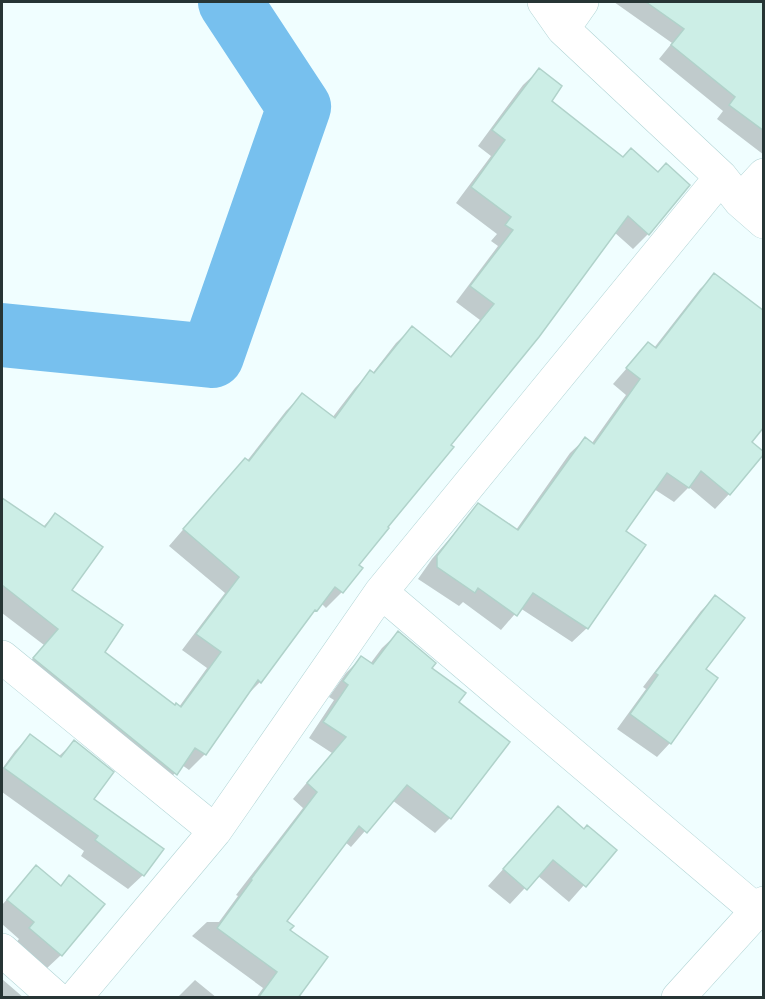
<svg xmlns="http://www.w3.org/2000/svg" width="765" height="999" font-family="Inter,sans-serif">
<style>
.shadow{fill:#0003}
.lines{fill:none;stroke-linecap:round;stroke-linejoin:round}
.river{stroke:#77c0ee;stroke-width:64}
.building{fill:#cceee6;stroke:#b0d2ca;stroke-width:1.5}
.minor-casing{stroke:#b1d4d5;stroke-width:34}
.minor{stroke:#fff;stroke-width:33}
</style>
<rect width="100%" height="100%" fill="#f0feff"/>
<path class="shadow" d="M 614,2 L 764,2 L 764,155 L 717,119 L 723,111 L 659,59 L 672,43 Z
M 539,70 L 550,101 L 648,234 L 633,249 L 614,232 L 357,565 L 361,568 L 342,592 L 326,608 L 321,603 L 308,618 L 260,682 L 245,697 L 205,754 L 189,770 L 182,765 L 160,790 L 19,675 L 44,645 L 2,613 L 2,499 L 43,527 L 55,514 L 70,591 L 103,652 L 175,707 L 179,707 L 207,668 L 182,650 L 225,593 L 169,546 L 230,475 L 245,460 L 247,461 L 286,411 L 302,395 L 332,418 L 355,388 L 370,372 L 372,374 L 396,343 L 412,328 L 450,357 L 480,320 L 456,302 L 498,246 L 491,241 L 497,234 L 456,203 L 491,156 L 478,146 L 523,85 Z
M 715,275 L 750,443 L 729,494 L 715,509 L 689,487 L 674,502 L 654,489 L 624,531 L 587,628 L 572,642 L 520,608 L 501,630 L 463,602 L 459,606 L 418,579 L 432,559 L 479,505 L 516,530 L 570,453 L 585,439 L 592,443 L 626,395 L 613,384 L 648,344 L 654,348 L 700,289 Z
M 715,597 L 704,670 L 670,743 L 657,757 L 617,729 L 646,689 L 643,687 L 701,611 Z
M 398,633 L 430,668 L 457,703 L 450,818 L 435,833 L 392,800 L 351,847 L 345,842 L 285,921 L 288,931 L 297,998 L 256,998 L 263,988 L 192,936 L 207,922 L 219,922 L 238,896 L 236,895 L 303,808 L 293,799 L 332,753 L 309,738 L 334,700 L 329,697 L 346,673 L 361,658 L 370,664 L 382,648 Z
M 30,736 L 58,757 L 74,742 L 92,799 L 143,875 L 128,889 L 81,856 L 84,851 L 2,792 L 2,769 L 15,751 Z
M 558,808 L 584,831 L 615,850 L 569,902 L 537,875 L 510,904 L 488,886 Z
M 36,867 L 60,887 L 69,877 L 61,955 L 45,970 L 15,944 L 19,939 L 2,924 L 2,905 Z
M 2,979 L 24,998 L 2,998 Z
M 195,980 L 217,998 L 177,998 Z"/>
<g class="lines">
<path class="river" d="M 2,335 L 212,356 L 299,107 L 230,2"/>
</g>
<path class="building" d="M 646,2 L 764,2 L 764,131 L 729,105 L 735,97 L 671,45 L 684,29 Z
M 539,68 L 562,86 L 552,101 L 623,157 L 631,148 L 658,172 L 666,163 L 690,185 L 649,235 L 628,216 L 539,337 L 451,445 L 454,447 L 388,527 L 389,528 L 359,565 L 363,568 L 343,593 L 335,587 L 317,611 L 315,610 L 261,683 L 258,680 L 206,755 L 195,748 L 177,775 L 33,658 L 58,629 L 2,585 L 2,498 L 45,527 L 55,513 L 103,547 L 72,590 L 123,625 L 105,652 L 175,705 L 176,703 L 181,707 L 221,652 L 196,634 L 239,577 L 183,529 L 245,458 L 249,461 L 302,393 L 335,418 L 370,370 L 374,373 L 412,326 L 451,357 L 494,304 L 470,286 L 513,230 L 505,225 L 511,217 L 471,187 L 505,140 L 492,130 Z
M 714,273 L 764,311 L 764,427 L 752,442 L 764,452 L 764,454 L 730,495 L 701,471 L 689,488 L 667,473 L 626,531 L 646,545 L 588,629 L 533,593 L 517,616 L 478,588 L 475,593 L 437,567 L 437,556 L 478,503 L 518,530 L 585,437 L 594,444 L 640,379 L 626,368 L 648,342 L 656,348 Z
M 715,595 L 745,618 L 706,669 L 718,678 L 671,744 L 630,714 L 658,675 L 655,673 Z
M 398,631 L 436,663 L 432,668 L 466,693 L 459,702 L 510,742 L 451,819 L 407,785 L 367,833 L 359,826 L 287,921 L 294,926 L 290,930 L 328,957 L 298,998 L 258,998 L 277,972 L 217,928 L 252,880 L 251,879 L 317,792 L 307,783 L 346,737 L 323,722 L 348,685 L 343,681 L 361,656 L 373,664 Z
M 30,734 L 61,757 L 74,740 L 114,772 L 94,799 L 164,849 L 144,876 L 95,840 L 98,836 L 4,768 Z
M 558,806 L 584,829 L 587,825 L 617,850 L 586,887 L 553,860 L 527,890 L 503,869 Z
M 36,865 L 61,886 L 69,875 L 105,904 L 62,956 L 29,928 L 34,922 L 7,900 Z"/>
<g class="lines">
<defs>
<path id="minor" d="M 544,2 L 563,29 L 721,177 L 740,201 L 764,222
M 563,29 L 582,2
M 740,201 L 764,175
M 381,592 L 757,911
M 2,657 L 215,831
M 2,950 L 56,998
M 75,998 L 215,831 L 381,592 L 721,177
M 678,998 L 764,903"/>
</defs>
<use href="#minor" class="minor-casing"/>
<use href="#minor" class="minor"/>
</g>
<rect width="765" height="999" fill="none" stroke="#273535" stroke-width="6"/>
</svg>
